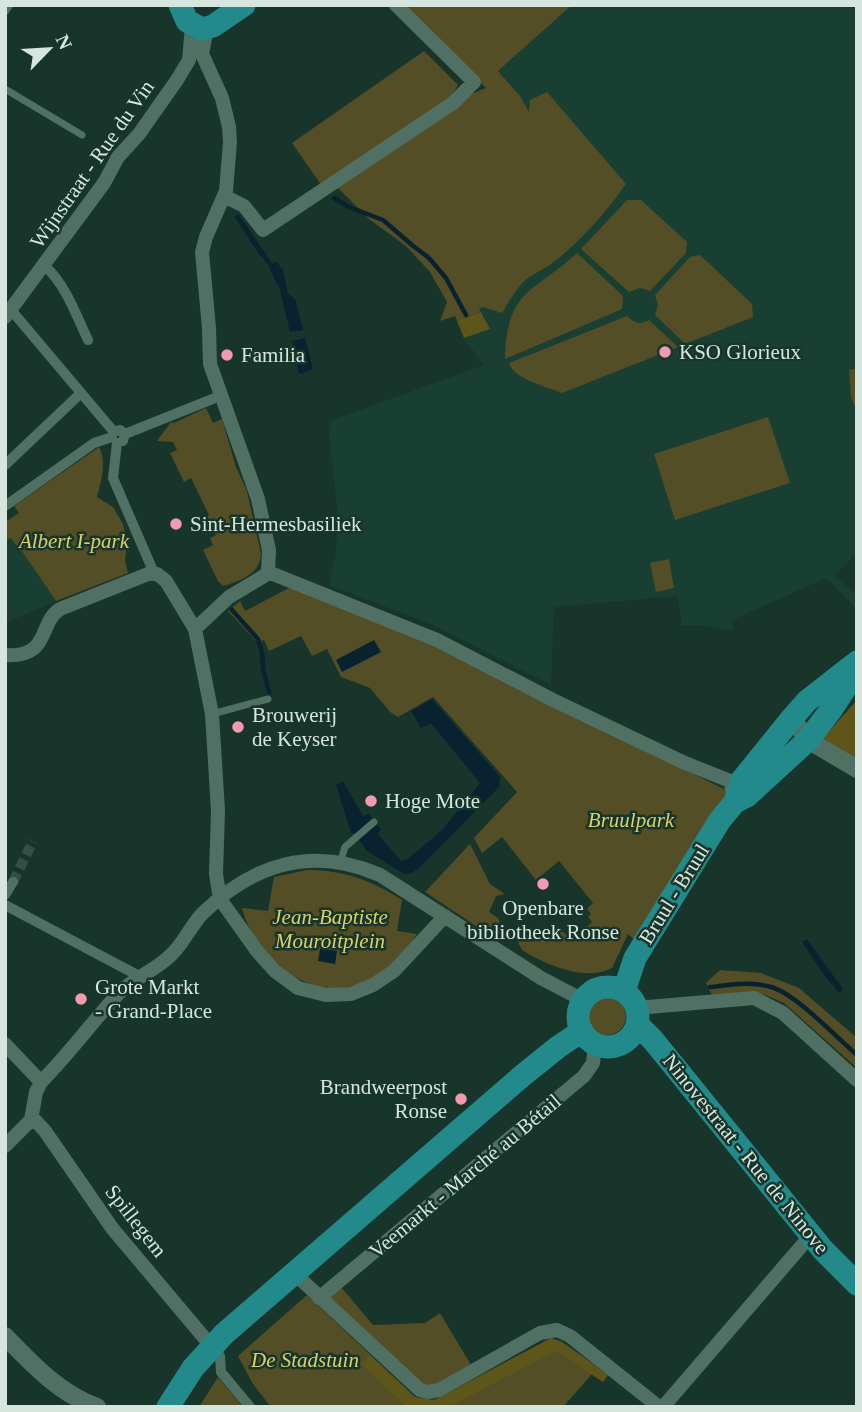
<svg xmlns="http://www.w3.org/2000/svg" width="862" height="1412" font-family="Georgia,serif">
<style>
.built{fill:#193f33}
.green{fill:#534e25}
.forest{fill:#5d5519}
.water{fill:#08222f}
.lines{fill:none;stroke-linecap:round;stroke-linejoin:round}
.stream{stroke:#08222f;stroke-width:4.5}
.pedestrian-tunnel{stroke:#345046;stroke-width:10;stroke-dasharray:10 5;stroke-linecap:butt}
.service{stroke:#517064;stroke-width:7}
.pedestrian{stroke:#517064;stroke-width:10}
.minor{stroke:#517064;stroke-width:14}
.tertiary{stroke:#517064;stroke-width:18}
.primary{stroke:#228a8a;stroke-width:23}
.poi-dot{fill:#f29aaf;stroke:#18352b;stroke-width:2.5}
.labels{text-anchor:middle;stroke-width:5;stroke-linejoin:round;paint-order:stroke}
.street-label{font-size:21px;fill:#d6e6df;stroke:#18352b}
.poi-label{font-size:21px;fill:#d6e6df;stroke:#18352b;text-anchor:start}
.park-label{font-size:21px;font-style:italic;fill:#ddd065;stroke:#18352b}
</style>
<rect width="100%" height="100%" fill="#18352b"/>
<path class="built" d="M 572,5 L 857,5 L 857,553 L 835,575 L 857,596 L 857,609 L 826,578 L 730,621 L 735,631 L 702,625 L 682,625 L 677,596 L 554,607 L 551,685 L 431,624 L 329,585 L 336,550 L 338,517 L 329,437 L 330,421 L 484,365 L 464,338 L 490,328 L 468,287 L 520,96 L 498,71 Z
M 5,537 L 7,540 L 11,538 L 20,551 L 22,550 L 56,601 L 5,623 Z"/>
<path class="green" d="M 404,5 L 572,5 L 498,71 L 520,96 L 529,112 L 530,100 L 547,92 L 626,184 C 607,211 585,236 560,257 C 550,266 539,271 528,278 C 517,287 509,301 502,313 L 483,307 L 479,309 L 481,312 L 457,321 L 455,316 L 440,321 L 447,302 L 430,272 L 406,246 L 369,219 L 338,188 L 471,94 L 486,88 Z
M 424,51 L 458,85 L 450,98 L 322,186 L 292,143 Z
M 627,200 L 641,200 L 687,242 L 686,253 L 650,291 L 640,288 L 629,292 L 581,249 Z
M 577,253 L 623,296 L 622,309 L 505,359 C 507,288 533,294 577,253 Z
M 700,255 L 752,304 L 753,317 L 685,344 L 655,315 L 658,305 L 655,295 L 690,257 Z
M 627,316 C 634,323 640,325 649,320 L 678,347 L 562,393 C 547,387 512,378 509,363 Z
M 857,368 L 857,411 L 851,397 L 849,370 Z
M 206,408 L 213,423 L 222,419 L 236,467 L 247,491 L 261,554 C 260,574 240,581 223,586 L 218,581 L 203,550 L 213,545 L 210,538 L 216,535 L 207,517 L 209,515 L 191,478 L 184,482 L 170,453 L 177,450 L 173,442 L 157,441 L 171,422 L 174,423 Z
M 768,417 L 790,483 L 675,520 L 654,454 Z
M 99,447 C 107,461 101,482 97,497 L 113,507 L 123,524 L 127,542 L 125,561 L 128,573 L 56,601 L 22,551 L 20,551 L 11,538 L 7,540 L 5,522 L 19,513 L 14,506 Z
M 669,559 L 674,588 L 656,592 L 650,563 Z
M 291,587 L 439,648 L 730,792 L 637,942 L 628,934 L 612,968 C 586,982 546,965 522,950 L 517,940 L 543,927 L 551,938 L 561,929 L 566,935 L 573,929 L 577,934 L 583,930 L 586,933 L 589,931 L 587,927 L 592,922 L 588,917 L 591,914 L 587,909 L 593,903 L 559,861 L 536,880 L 502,837 L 482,853 L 474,838 L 517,792 L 433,697 L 398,717 L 390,712 L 370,688 L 341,677 L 327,649 L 312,656 L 301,636 L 269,651 L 264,640 L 257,642 L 228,611 L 240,601 L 245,611 Z
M 470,844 L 490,884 L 505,894 L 496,896 L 489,912 L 498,918 L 500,923 L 490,930 L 484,926 L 479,928 L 425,892 Z
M 307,870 C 344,870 371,880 402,900 L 397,931 L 417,934 C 380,992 318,1011 269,954 C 256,939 247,928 242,908 L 268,911 L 274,877 Z
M 720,970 L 761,973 L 799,988 L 857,1038 L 857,1068 L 784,1003 L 763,994 L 712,995 L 706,983 Z
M588 1016a19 19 0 1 1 38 0a19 19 0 1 1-38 0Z
M 341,1287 L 373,1325 L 425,1323 L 440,1313 L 471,1365 L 433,1386 L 421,1385 L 329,1298 Z
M 307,1295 L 415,1397 C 426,1401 433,1401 445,1396 L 551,1338 L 562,1342 L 598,1367 L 563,1407 L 271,1407 L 253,1384 L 238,1356 Z
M 218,1377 L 243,1407 L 199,1407 Z"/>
<path class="forest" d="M 481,312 L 490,329 L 464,338 L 457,321 Z
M 857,700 L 857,761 L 823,738 Z
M 551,1338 L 562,1342 L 608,1375 L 603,1382 L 556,1351 L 449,1407 L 406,1407 L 362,1364 L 370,1355 L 415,1397 L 434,1400 Z"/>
<path class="water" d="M 239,215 L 265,253 L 261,257 L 234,216 Z
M 276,261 L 283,270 L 288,293 L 295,299 L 303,330 L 290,332 L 280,290 L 269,267 Z
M 305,338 L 313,369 L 299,374 L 292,341 Z
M 374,640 L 381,652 L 342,672 L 336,660 Z
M 432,699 L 500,777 L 499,787 L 422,865 L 412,873 L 404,874 L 367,851 L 355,833 L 351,833 L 336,785 L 343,781 L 363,816 L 369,814 L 381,830 L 378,834 L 401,861 L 408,859 L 443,829 L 480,783 L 431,723 L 421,728 L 411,711 Z
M 807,939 L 843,989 L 839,993 L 824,975 L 802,942 Z
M 320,949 L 337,951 L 335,964 L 318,961 Z"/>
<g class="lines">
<path class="stream" d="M 334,198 L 349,207 L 383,220 L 412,245 L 429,258 L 446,278 L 466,315
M 262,253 L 273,268
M 232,610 L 258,639 L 262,652 L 263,669 L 269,692
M 710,987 C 730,985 751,981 771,987 C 796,994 836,1037 857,1055"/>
<path class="pedestrian-tunnel" d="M 13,882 L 33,841"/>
<path class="service" d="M 5,12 L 10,5
M 5,89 L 82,135
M 212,714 L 268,699
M 340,863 L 345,847 L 374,822"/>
<path class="pedestrian" d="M 45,266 C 66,285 76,315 88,340
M 12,311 L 114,432 L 120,430 L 125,434
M 123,441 L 125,434 L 220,396
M 117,443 L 113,478 L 154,573
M 5,465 L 81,393
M 5,506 L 94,443 L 112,437
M 5,895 L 13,882
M 5,905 L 141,977
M 220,1356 L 221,1372 L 250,1407"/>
<path class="minor" d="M 224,196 L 244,206 L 263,230 L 453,103 L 474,82 L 396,5
M 5,317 L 104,183 L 118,157 L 139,134 L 177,80 L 189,60 L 192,26
M 268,572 L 437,640 L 553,700 L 685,763 L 730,781 L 734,797
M 195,629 L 229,597 L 264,576 L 268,572 L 269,550 L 258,499 L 210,364 L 209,328 L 202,252 L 206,237 L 226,191 L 230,142 L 229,127 L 222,98 L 202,54 L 207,28
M 5,655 C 51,658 38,623 60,609 L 148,574 L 157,574 L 166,581 L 195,629 L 212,714 L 218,811 L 216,874 L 220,899 L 257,951 L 275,971 L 298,988 L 326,995 L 351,994 L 373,985 L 394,971 L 445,916
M 636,1008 L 754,998 L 783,1013 L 857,1080
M 5,1044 L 41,1082
M 32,1117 L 45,1131 L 112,1228 L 212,1347
M 5,1146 L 31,1120 L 36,1092 L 41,1082 C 69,1054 92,1022 119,993 C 134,978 156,970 171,955 C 184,943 191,925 203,913 C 254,863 314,846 380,875 L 541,978 L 583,1000
M 295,1274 L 420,1390 L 428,1392 L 439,1390 L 540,1333 L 557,1330 L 570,1336 L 659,1407
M 319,1298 L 584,1076 L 593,1063 L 595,1044
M 663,1407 L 811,1235"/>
<path class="tertiary" d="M 792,718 L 808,740 L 857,769
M 5,1336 C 32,1364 60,1394 97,1407"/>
<path class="primary" d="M 180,5 L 187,21 L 202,29 L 213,26 L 244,5
M 735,802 L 747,796 L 808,740 L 831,710 L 857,670
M578 1017a30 30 0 1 1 60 0a30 30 0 1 1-60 0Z
M 624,991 L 635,958 L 720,820 L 735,802 L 742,780 L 792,718 L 807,701 L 857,662
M 637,1024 L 653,1040 L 823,1250 L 857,1284
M 168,1407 L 193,1368 L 224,1334 L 522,1076 L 558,1047 L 582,1031"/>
</g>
<g class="poi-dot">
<circle cx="665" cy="352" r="7"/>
<circle cx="227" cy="355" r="7"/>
<circle cx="176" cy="524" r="7"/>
<circle cx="238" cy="727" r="7"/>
<circle cx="371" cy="801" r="7"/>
<circle cx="543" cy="884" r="7"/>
<circle cx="81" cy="999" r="7"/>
<circle cx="461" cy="1099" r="7"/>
</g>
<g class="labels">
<g class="street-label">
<text transform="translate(92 164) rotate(-55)" y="7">Wijnstraat - Rue du Vin</text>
<text transform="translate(674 894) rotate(-58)" y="7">Bruul - Bruul</text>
<text transform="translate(746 1154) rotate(51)" y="7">Ninovestraat - Rue de Ninove</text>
<text transform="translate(465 1176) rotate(-40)" y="7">Veemarkt - Marché au Bétail</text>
<text transform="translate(136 1221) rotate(52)" y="7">Spillegem</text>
</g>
<g class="poi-label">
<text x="679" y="359">KSO Glorieux</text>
<text x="241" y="362">Familia</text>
<text x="190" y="531">Sint-Hermesbasiliek</text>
<text x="252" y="722">Brouwerij<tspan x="252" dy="24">de Keyser</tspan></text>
<text x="385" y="808">Hoge Mote</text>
<text x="543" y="915" text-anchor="middle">Openbare<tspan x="543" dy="24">bibliotheek Ronse</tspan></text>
<text x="95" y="994">Grote Markt<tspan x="95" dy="24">- Grand-Place</tspan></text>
<text x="447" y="1094" text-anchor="end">Brandweerpost<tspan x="447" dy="24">Ronse</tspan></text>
</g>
<g class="park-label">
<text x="74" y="548">Albert I-park</text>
<text x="631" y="827">Bruulpark</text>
<text x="330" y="924">Jean-Baptiste<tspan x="330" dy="24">Mouroitplein</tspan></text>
<text x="305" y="1367">De Stadstuin</text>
</g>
</g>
<rect width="862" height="1412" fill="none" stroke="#d6e6df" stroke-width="14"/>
<g transform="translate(49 49) rotate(65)" stroke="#18352b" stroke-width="5" paint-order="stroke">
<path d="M0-5L12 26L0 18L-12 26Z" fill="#d6e6df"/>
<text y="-10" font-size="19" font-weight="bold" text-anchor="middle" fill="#d6e6df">N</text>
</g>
</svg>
